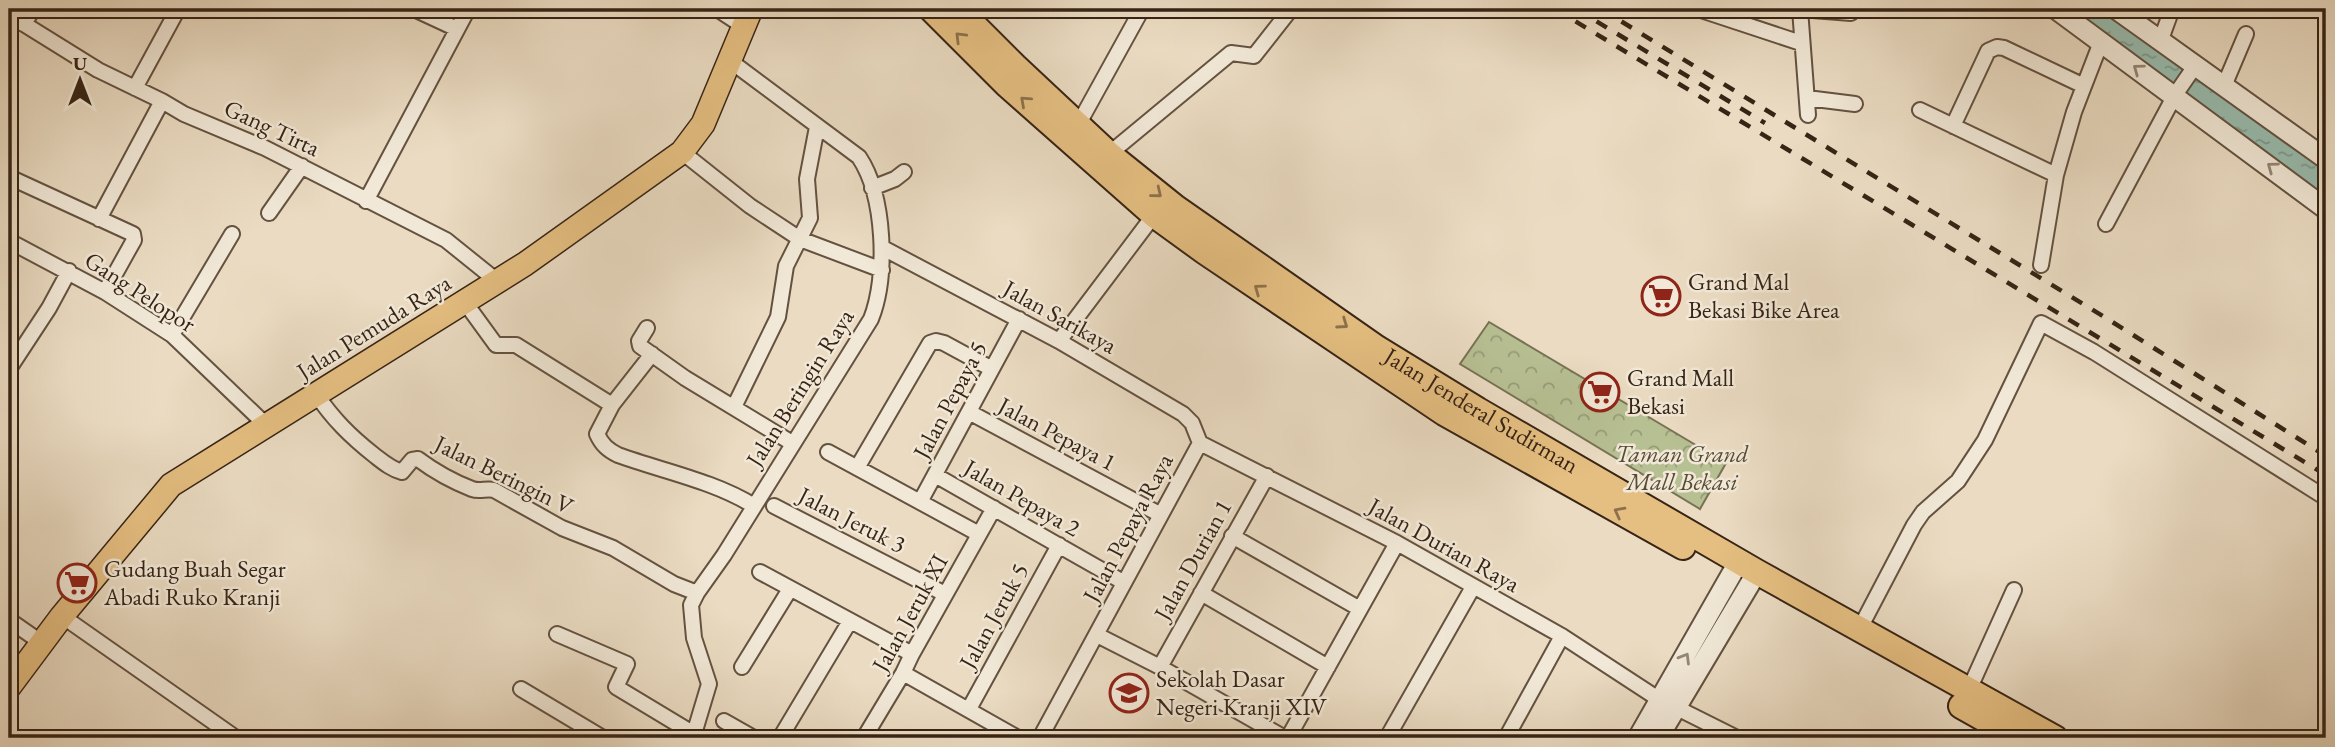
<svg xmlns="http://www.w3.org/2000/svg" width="2335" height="747" font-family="'EB Garamond',serif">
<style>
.park{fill:url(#park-crowns);stroke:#777254;stroke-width:2}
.water{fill:url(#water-ripples);stroke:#717f71;stroke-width:2}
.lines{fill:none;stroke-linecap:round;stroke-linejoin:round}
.minor-casing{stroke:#645240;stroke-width:18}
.tertiary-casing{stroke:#645240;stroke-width:23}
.primary-casing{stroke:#372415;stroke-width:26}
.trunk-casing{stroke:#372415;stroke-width:28}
.minor{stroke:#f1e8d7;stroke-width:14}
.tertiary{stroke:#f1e8d7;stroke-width:19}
.primary{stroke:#e5be81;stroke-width:23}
.trunk{stroke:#e5be81;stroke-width:24}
.rail{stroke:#372415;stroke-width:4.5;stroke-dasharray:12 12;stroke-linecap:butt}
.oneway{stroke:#8e714b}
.oneway2{stroke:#948676}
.labels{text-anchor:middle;stroke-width:5;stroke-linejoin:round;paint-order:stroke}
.street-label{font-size:24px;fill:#372415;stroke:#f1e8d7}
.poi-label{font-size:24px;fill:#372415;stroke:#f1e8d7;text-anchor:start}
.park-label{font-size:24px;font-style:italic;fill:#574b34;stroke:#f1e8d7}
</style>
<defs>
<pattern id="park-crowns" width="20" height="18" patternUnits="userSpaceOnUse" patternTransform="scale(1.75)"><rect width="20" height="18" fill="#b7c093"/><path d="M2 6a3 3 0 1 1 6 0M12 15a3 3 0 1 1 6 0" fill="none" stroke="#969c77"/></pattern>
<pattern id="water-ripples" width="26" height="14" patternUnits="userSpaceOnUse" patternTransform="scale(1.75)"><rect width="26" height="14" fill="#98bcae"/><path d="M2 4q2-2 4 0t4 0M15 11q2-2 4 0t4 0" fill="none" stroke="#7d998c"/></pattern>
</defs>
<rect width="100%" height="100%" fill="#eadbc2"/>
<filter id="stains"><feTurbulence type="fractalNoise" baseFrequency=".00286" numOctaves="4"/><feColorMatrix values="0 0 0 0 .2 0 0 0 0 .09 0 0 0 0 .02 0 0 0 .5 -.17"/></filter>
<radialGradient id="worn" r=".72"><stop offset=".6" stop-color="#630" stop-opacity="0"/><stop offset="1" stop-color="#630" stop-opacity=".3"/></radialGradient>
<path class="park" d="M 1489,322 L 1726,463 L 1700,509 L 1460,364 Z"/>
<path class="water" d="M 2056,9 L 2116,9 L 2326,159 L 2326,209 Z"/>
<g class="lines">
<defs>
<path id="minor" d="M 414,9 L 457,29
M 717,9 L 743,26
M 1698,9 L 1801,43
M 1800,9 L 1808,115
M 1800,9 L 1851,13
M 9,19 L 24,24 L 33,9
M 24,24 L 98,70 L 162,101 L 184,114 L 265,148 L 446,240 L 497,281
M 2160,42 L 2172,9
M 2224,86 L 2246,34
M 135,88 L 178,9
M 1807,98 L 1855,104
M 1920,110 L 2056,175
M 1078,125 L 1142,9
M 1953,126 L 1988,51 L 1997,47 L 2004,48 L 2084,86
M 682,152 L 750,206 L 800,239 L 882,270
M 1109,154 L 1231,53 L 1254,56 L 1291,9
M 9,177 L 133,234 L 134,240 L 105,292
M 872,188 L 895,179 L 904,172
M 366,201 L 468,9
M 269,213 L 302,166
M 99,219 L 162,101
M 2106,224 L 2175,95 L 2195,66
M 9,241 L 105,292 L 172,335 L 266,425
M 883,248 L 1059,341 L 1183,414 L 1192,423 L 1200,443
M 2041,265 L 2056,175 L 2074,112 L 2101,42
M 464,301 L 496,345 L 516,345 L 612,405
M 647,328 L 639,341 L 640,346 L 685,378 L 792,443
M 172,335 L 232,234
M 1059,341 L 1154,215
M 652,354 L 612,405 L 597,434 C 602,445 608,450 618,455 C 662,471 714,481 754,506
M 9,369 L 49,308 L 69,271
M 316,394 C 333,419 350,436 374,455 C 383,462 391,469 402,472 L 412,460 L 418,459 C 434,471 454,482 472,489 C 480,492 486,488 494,490 L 562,528 L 613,548 L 674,584 L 697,593
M 734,407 L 778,317 L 786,266 L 810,218 L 807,179 L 817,127
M 969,412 L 1161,515
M 1200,443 L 1397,543 L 1562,636 L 1660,700
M 828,452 L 979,534
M 857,468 L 930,343 L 936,341 L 944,343 L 992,369
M 935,475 L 1123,582
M 920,502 L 1019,319
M 774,506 L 945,594
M 1232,536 L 1360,609
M 760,572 L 912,654
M 1201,593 L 1328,667
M 62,616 L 236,738
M 9,620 L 42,643
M 1859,630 L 1914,525 L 1923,512 L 1958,481 L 1985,440 L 2041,323 L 2094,352 L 2326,498
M 557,634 L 627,664 L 616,687 L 694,734
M 1097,635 L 1160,667 L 1285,738
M 742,667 L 790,589
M 1160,667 L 1267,476
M 903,673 L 1018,738
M 521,689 L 603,738
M 1968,692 L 2014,590
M 1675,707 L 1737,738
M 969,709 L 1059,545
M 724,721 L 754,738
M 9,735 L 14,738
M 689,738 L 694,734 L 709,684 L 694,638 L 691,605 L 697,593 L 724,555 L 871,319 C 888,276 885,196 859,157 L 729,60
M 780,738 L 850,621
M 864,738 L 903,673 L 912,654 L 994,508
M 1040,738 L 1200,443
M 1288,738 L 1397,543
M 1387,738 L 1473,587
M 1506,738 L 1562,636"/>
<path id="tertiary" d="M 2056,9 L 2326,209
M 2116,9 L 2326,159
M 1638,738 L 1739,561
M 1658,738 L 1757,572"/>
<path id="primary" d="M 9,687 L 62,616 L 171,485 L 525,264 L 682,152 L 703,124 L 751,9"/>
<g id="trunk">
<path d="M 931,9 L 1007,85 L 1154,215 L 1205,252 L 1444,413 L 1683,547"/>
<path id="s1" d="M 958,9 L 1015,66 L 1109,154 L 1175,207 L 1377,348 L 1478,410 L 1757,572 L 2055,738"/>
<path d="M 1961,706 L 2018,738"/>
</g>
</defs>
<use href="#minor" class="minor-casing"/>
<use href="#tertiary" class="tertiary-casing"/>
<use href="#primary" class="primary-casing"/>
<use href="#trunk" class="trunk-casing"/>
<use href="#minor" class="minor"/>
<use href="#tertiary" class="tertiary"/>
<use href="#primary" class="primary"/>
<use href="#trunk" class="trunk"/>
<path class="rail" d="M 1555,9 L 2326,475
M 1576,9 L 1765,123
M 1601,9 L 2106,318 L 2326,456"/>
</g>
<defs><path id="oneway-chevron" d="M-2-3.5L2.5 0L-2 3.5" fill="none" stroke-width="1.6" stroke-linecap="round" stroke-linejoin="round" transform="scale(1.75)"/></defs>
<g class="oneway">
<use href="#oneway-chevron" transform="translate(960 37) rotate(-135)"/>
<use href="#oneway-chevron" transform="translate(1025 101) rotate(-138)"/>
<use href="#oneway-chevron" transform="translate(1157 193) rotate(39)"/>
<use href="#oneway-chevron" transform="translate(1259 289) rotate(-144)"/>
<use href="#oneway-chevron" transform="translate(1343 324) rotate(35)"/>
<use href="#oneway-chevron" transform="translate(1619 512) rotate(-152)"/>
</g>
<g class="oneway2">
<use href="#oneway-chevron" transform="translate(2138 69) rotate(-144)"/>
<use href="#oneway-chevron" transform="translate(2272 167) rotate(-144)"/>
<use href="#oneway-chevron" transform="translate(1685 658) rotate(-59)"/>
</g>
<defs>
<symbol id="supermarket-ring" viewBox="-11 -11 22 22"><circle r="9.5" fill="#f1e8d7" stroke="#8f2418" stroke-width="1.5"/><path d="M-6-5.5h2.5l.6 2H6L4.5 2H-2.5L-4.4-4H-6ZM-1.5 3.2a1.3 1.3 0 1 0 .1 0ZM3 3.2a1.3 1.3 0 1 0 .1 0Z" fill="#8f2418"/></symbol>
<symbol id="school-ring" viewBox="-11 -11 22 22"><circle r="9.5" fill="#f1e8d7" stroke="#8f2418" stroke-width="1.5"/><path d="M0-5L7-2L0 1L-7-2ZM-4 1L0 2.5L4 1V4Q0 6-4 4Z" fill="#8f2418"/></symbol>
</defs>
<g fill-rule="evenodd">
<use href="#supermarket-ring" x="1639" y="274" width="44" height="44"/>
<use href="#supermarket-ring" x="1578" y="370" width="44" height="44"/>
<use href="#supermarket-ring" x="55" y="561" width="44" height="44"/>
<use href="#school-ring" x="1107" y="671" width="44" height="44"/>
</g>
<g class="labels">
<g class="street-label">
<text transform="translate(272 128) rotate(25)" y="8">Gang Tirta</text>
<text transform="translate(140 292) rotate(33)" y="8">Gang Pelopor</text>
<text transform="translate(1060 317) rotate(29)" y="8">Jalan Sarikaya</text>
<text transform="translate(374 327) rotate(-32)" y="8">Jalan Pemuda Raya</text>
<text transform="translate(800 388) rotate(-58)" y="8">Jalan Beringin Raya</text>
<text transform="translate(950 400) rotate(-62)" y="8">Jalan Pepaya 5</text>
<text dy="8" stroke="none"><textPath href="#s1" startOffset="662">Jalan Jenderal Sudirman</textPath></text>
<text transform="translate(1057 434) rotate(28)" y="8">Jalan Pepaya 1</text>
<text transform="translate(504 475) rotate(26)" y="8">Jalan Beringin V</text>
<text transform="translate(1022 498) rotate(30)" y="8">Jalan Pepaya 2</text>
<text transform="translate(852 520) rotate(27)" y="8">Jalan Jeruk 3</text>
<text transform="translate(1128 528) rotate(-62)" y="8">Jalan Pepaya Raya</text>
<text transform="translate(1444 545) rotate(29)" y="8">Jalan Durian Raya</text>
<text transform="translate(1193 560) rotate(-61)" y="8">Jalan Durian 1</text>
<text transform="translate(910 613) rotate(-61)" y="8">Jalan Jeruk XI</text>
<text transform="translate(994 616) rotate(-61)" y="8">Jalan Jeruk 5</text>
</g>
<g class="poi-label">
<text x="1688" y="290">Grand Mal<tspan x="1688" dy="28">Bekasi Bike Area</tspan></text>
<text x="1627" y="386">Grand Mall<tspan x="1627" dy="28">Bekasi</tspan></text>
<text x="104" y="577">Gudang Buah Segar<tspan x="104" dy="28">Abadi Ruko Kranji</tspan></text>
<text x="1156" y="687">Sekolah Dasar<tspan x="1156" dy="28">Negeri Kranji XIV</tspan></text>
</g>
<g class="park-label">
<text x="1682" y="462">Taman Grand<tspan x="1682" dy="28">Mall Bekasi</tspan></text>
</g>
</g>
<rect width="2335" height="747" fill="none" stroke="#eadbc2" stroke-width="35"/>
<rect x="10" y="10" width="2314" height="726" fill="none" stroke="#372415" stroke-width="3.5"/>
<rect x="18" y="18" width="2300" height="712" fill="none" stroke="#372415" stroke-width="2"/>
<g transform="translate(80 80)" stroke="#f1e8d7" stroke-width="5" paint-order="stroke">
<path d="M0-5L12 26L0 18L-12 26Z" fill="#372415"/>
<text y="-10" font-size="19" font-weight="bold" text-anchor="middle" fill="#372415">U</text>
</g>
<rect width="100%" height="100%" filter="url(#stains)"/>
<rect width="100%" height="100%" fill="url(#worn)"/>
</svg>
